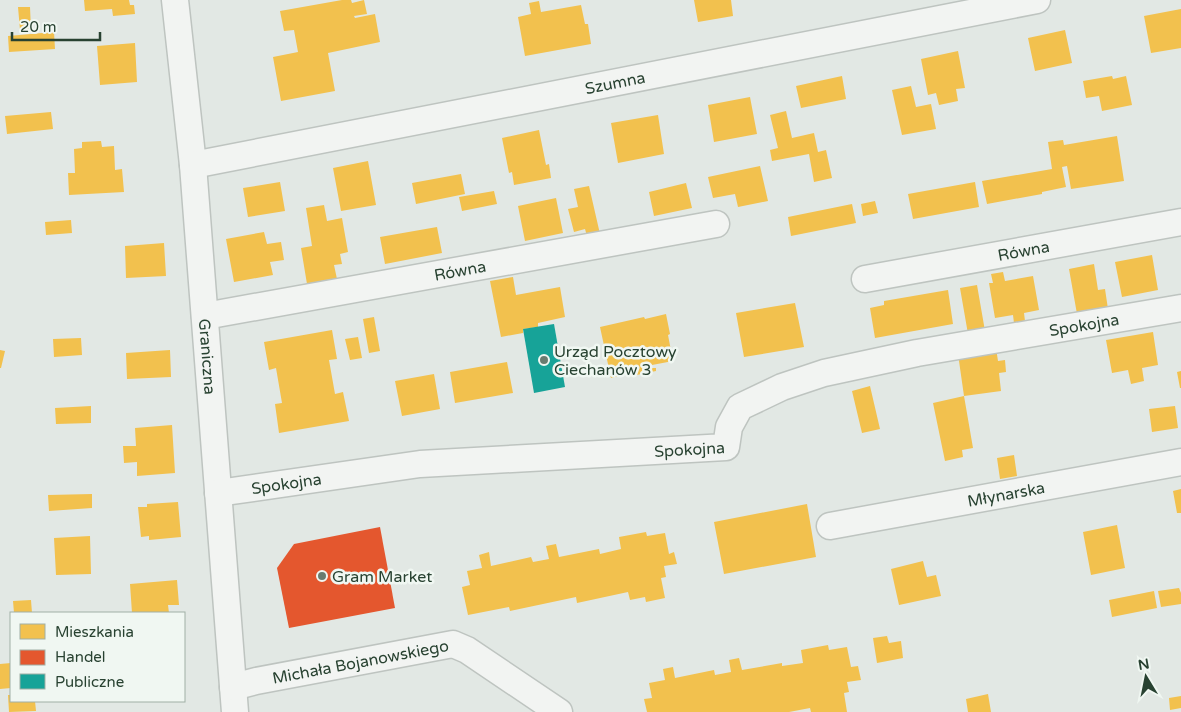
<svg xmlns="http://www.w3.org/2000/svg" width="1181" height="712" font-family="'Varela Round',sans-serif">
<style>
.homes{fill:#f2c14e}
.shops{fill:#e4572e}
.public{fill:#17a398}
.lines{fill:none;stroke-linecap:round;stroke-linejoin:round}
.minor-casing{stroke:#bec4c0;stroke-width:29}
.minor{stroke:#f2f4f2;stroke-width:26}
.poi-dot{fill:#697c70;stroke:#f0f7f2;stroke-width:2}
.labels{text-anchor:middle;stroke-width:5;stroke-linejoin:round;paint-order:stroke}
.street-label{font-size:16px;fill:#284231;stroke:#f0f7f2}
.poi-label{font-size:16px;fill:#284231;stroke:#f0f7f2;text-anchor:start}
</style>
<rect width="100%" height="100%" fill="#e2e8e4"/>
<path class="homes" d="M 84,0 L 129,0 L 130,5 L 134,5 L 135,14 L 113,16 L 112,9 L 85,11 Z
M 342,0 L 351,0 L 352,3 L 364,0 L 367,14 L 354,16 L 355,18 L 375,14 L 380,42 L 328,53 L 335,91 L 281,101 L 273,57 L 298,52 L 294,30 L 284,31 L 280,11 Z
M 694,0 L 731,0 L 733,16 L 698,22 Z
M 539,1 L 541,12 L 581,5 L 585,24 L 588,24 L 591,44 L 525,56 L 518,17 L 531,14 L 529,3 Z
M 18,7 L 30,7 L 31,29 L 20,30 Z
M 1181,9 L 1181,48 L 1151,53 L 1144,16 Z
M 1065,30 L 1072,63 L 1035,71 L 1028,38 Z
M 54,32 L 55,49 L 9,52 L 8,36 Z
M 135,43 L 137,82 L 100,85 L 97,46 Z
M 958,51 L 965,88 L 956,89 L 958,101 L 939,105 L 936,93 L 928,95 L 921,59 Z
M 842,76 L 846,99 L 801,108 L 796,86 Z
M 1112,76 L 1113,79 L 1126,76 L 1132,105 L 1102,111 L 1099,96 L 1086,98 L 1083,81 Z
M 911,86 L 916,107 L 931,104 L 936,129 L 902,135 L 892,90 Z
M 750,97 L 757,134 L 714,142 L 708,105 Z
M 786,111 L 792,138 L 814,133 L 818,152 L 826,150 L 832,178 L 814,182 L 809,154 L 772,161 L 770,150 L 778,148 L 770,115 Z
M 51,112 L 53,129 L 7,134 L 5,116 Z
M 658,115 L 664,154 L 618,163 L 611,123 Z
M 539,130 L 546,165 L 549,164 L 551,178 L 514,185 L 512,172 L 509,173 L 502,138 Z
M 1117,136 L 1124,181 L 1071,189 L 1067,166 L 1062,167 L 1066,187 L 1042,192 L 1042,194 L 987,204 L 982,181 L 1052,169 L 1048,142 L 1063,140 L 1064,145 Z
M 101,141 L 102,147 L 114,146 L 115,170 L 122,169 L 124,192 L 69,195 L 68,173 L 75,173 L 74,149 L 82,148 L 82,142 Z
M 368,161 L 376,205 L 341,211 L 333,168 Z
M 760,166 L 768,201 L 738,207 L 735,194 L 713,198 L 708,177 Z
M 461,174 L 465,194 L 416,204 L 412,183 Z
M 280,182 L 285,211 L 248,217 L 243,188 Z
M 975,182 L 979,207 L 913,219 L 908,194 Z
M 686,183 L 692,208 L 654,216 L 649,192 Z
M 589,186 L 600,234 L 587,236 L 585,229 L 574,232 L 568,209 L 578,207 L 574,189 Z
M 494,191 L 497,204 L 462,211 L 459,197 Z
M 556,198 L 563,233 L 525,241 L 518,206 Z
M 875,201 L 878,213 L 863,216 L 861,204 Z
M 852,204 L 856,223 L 791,236 L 788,217 Z
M 324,205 L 327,221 L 342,218 L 348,252 L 340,254 L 342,264 L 334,265 L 337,279 L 307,284 L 301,248 L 312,246 L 306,208 Z
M 71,220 L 72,233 L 46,235 L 45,222 Z
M 437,227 L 442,253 L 385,264 L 380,237 Z
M 264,232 L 267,244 L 281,242 L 284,260 L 270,262 L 273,275 L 234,282 L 226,239 Z
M 164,243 L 166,276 L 126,278 L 125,246 Z
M 1152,255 L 1158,290 L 1122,297 L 1115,262 Z
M 1094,264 L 1098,290 L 1105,289 L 1108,309 L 1077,314 L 1069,269 Z
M 1003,272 L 1005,281 L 1033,276 L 1039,310 L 1024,313 L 1025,321 L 1014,323 L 1013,315 L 995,318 L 989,283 L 993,283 L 991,274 Z
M 513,277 L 516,295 L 560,287 L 565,317 L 538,323 L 538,327 L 523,329 L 523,333 L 501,337 L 490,281 Z
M 977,285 L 985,331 L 968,334 L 960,288 Z
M 948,290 L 953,324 L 875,338 L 870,308 L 884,305 L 884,301 Z
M 795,303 L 804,347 L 744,357 L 736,313 Z
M 666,314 L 670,334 L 668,335 L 673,361 L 652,365 L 652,368 L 656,368 L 656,371 L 627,377 L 626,374 L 611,378 L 600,327 L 644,317 L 645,319 Z
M 374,317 L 380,351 L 369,353 L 363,319 Z
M 332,330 L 337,359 L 329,360 L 335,394 L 343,392 L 349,421 L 279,433 L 275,404 L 282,403 L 276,368 L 269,370 L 264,342 Z
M 1153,332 L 1158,365 L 1142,368 L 1144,381 L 1131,384 L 1128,370 L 1112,373 L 1106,340 Z
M 358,337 L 362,358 L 350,360 L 345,339 Z
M 81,338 L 82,355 L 54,357 L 53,339 Z
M 996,348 L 998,361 L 1005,360 L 1006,372 L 999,373 L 1001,391 L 964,396 L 958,354 Z
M 0,350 L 5,351 L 1,368 L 0,368 Z
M 170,350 L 171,377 L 127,379 L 126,353 Z
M 507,362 L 513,393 L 455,403 L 450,372 Z
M 1181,371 L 1181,388 L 1180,388 L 1177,372 Z
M 434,374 L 440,409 L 402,416 L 395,381 Z
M 870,386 L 880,429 L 862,433 L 852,391 Z
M 964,396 L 973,448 L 962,450 L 963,457 L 945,461 L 933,403 Z
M 91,406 L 91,423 L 56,424 L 55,408 Z
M 1175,406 L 1178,428 L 1152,432 L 1149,409 Z
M 172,425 L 175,473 L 137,476 L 137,462 L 124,463 L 123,446 L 136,446 L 135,428 Z
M 1014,455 L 1017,476 L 1000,479 L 997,458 Z
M 1181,489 L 1181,513 L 1177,513 L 1173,491 Z
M 92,494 L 92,508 L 49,511 L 48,495 Z
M 178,502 L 181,537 L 149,540 L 149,536 L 141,537 L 138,507 L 147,507 L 147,504 Z
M 807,504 L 816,557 L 724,574 L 714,522 Z
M 1117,525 L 1125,568 L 1091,575 L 1083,532 Z
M 646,532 L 647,536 L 665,533 L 669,554 L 674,552 L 677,564 L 664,566 L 666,577 L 661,578 L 665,598 L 646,602 L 645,597 L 630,600 L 628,592 L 577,603 L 576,597 L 510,611 L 509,607 L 468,615 L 462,587 L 470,585 L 467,571 L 482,568 L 479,555 L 489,552 L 491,566 L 531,557 L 533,562 L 549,559 L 546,546 L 556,544 L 559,557 L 599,549 L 600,554 L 621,549 L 619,537 Z
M 90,536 L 91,574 L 56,575 L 54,538 Z
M 923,561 L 927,577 L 936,575 L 941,596 L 899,605 L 891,569 Z
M 177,580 L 179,605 L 168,605 L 169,613 L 132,613 L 130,584 Z
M 1179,588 L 1181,593 L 1181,604 L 1161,607 L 1158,591 Z
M 1154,591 L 1157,608 L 1112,617 L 1109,600 Z
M 31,600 L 32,613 L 14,613 L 13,601 Z
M 887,636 L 889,643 L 901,641 L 903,658 L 877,663 L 873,638 Z
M 828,645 L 829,650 L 847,647 L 851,667 L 858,666 L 861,680 L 847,682 L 849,692 L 844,693 L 847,712 L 811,712 L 810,708 L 789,712 L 647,712 L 644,699 L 652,698 L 649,683 L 665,680 L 663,669 L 673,667 L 675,678 L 714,670 L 715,675 L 731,672 L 729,660 L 739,658 L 742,670 L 782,663 L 782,666 L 803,663 L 801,650 Z
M 11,663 L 11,688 L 0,689 L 0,664 Z
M 988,694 L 991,712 L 968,712 L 966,699 Z
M 8,695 L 11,695 L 11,701 L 35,701 L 36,711 L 9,712 Z
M 1181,696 L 1181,708 L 1170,710 L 1169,698 Z"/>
<path class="shops" d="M 380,527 L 395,608 L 289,628 L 277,568 L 294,544 Z"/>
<path class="public" d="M 554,324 L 565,387 L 534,393 L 523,329 Z"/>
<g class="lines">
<defs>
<g id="minor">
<path id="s1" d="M 175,0 L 193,165 L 235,712"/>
<path id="s2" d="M 193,165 L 1037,0"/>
<path id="s3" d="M 865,279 L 1181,222"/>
<path id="s4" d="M 205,316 L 716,224"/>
<path id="s5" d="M 218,493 L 420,464 L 726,447 L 729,427 L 740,407 L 782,387 L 824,373 L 917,353 L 1181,308"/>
<path id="s6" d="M 830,526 L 1181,462"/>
<path id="s7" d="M 233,687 L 256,681 L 453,644 L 467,650 L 559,712"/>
</g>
</defs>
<use href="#minor" class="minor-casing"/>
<use href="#minor" class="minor"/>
</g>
<g class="poi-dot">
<circle cx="544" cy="360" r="5"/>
<circle cx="322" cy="576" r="5"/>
</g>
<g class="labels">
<g class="street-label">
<text dy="6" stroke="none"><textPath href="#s2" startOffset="430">Szumna</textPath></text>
<text dy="6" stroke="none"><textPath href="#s3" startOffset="161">Równa</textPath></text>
<text dy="6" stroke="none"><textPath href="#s4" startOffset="259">Równa</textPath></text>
<text dy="6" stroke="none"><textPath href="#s5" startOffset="909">Spokojna</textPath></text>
<text dy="6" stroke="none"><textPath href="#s1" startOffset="358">Graniczna</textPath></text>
<text dy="6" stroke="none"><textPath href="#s5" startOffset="474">Spokojna</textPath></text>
<text dy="6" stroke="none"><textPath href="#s5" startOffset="69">Spokojna</textPath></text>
<text dy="6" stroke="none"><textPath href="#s6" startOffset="179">Młynarska</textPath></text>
<text dy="6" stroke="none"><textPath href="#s7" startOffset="130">Michała Bojanowskiego</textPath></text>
</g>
<g class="poi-label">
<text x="554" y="357">Urząd Pocztowy<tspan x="554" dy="18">Ciechanów 3</tspan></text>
<text x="332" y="582">Gram Market</text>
</g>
</g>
<rect x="10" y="612" width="175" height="90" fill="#f0f7f2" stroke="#a0afa5"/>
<rect x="20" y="624" width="25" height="15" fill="#f2c14e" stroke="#a0afa5"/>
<text x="55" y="637" font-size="15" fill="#284231">Mieszkania</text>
<rect x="20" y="650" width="25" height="15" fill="#e4572e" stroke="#a0afa5"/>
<text x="55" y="662" font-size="15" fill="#284231">Handel</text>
<rect x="20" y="674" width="25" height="15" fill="#17a398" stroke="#a0afa5"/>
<text x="55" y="687" font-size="15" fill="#284231">Publiczne</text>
<g transform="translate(1146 677) rotate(350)" stroke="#f0f7f2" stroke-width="4" paint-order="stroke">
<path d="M0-4L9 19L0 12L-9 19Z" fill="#284231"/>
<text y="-8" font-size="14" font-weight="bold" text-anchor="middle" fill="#284231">N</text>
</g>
<path d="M12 32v8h88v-8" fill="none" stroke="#284231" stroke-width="2.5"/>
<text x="20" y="32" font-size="15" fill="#284231" stroke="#f0f7f2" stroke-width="4" paint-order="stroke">20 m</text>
</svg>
